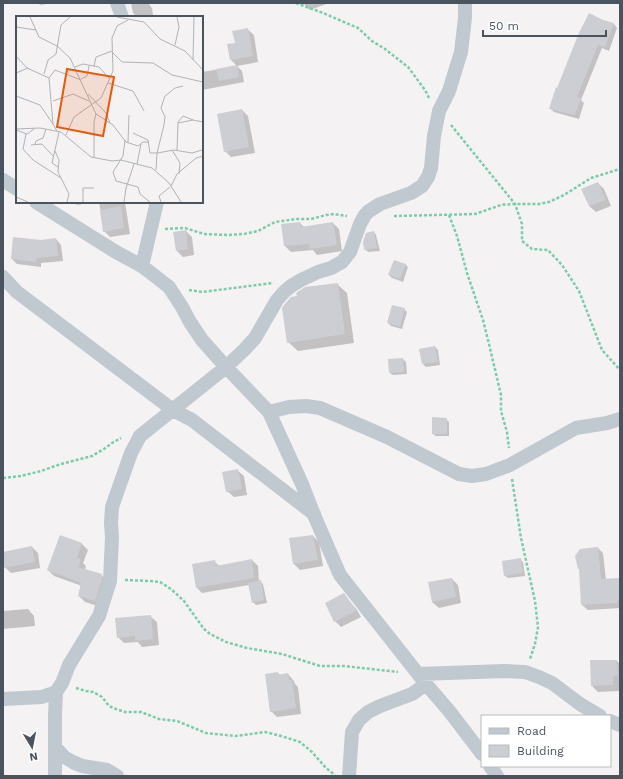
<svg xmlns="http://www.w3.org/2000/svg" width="623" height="779" font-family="'Work Sans',sans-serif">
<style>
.shadow{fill:#0003}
.building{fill:#ccced4}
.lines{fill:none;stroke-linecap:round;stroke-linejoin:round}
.path{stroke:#7bcdaa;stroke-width:2.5;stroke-dasharray:3 2;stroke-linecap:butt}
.street{stroke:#c0c8d0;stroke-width:14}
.inset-road{fill:none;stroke:#b0b3b7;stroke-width:1}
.view{fill:#e8590c;fill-opacity:0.15;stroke:#e8590c;stroke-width:2}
.inset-edge{fill:none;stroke:#4a545f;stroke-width:2}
</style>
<rect width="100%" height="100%" fill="#f4f2f2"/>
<path class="shadow" d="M 38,3 L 53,3 L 40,5 Z
M 131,3 L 148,3 L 152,8 L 153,15 L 144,17 L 137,17 L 133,13 Z
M 303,3 L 329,3 L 310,10 Z
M 603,21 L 614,24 L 617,28 L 609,51 L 602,48 L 581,100 L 584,103 L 579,119 L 554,112 L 550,108 L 557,89 Z
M 247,29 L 254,35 L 258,62 L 237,66 L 242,71 L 244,82 L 202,90 L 202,72 L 237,66 L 231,60 L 236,44 Z
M 242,110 L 248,116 L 255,153 L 231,157 L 225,151 Z
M 598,183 L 604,189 L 611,206 L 596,212 L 589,206 Z
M 74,202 L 96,202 L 77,205 Z
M 99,202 L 125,202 L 130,234 L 110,237 L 104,231 Z
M 300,223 L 304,227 L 333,223 L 339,229 L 342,251 L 317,255 L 313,250 L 291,252 L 285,246 Z
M 186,231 L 192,237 L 194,255 L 183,257 L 177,251 Z
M 374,232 L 376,235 L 380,251 L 368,252 L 365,249 Z
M 56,239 L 61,245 L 63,261 L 41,263 L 41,267 L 17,264 L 12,259 L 41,241 Z
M 405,264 L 408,267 L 403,282 L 392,278 L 389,275 Z
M 337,284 L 347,293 L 354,343 L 298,351 L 288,342 Z
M 404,309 L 407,312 L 402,329 L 391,326 L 388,323 Z
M 435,347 L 438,350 L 440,365 L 426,367 L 423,364 L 421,349 Z
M 403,359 L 406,362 L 407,374 L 393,375 L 390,373 Z
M 446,419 L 449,422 L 449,436 L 436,436 L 433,434 Z
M 237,470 L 244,476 L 247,495 L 234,497 L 227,491 Z
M 61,536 L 82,544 L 88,550 L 83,563 L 86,566 L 85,570 L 101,575 L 108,581 L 101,607 L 85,602 L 79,596 L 82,586 L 54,576 L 48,570 Z
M 313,536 L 319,542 L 323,566 L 300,570 L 294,564 Z
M 32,547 L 38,553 L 40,568 L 11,573 L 5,567 L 3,553 Z
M 598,548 L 603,553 L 606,580 L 620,579 L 620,608 L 588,610 L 582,605 L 580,570 Z
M 520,559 L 523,562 L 525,576 L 508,578 L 505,576 Z
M 252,560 L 258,566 L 259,582 L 260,581 L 263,584 L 267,603 L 256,605 L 253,602 L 249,585 L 202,593 L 197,588 L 214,561 L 219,566 Z
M 452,579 L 458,585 L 461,603 L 439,608 L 432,602 Z
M 343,594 L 357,610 L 361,617 L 341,627 L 335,621 Z
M 28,609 L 34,616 L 35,626 L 3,629 L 3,611 Z
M 150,616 L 157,622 L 159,645 L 142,647 L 138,642 L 124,643 L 118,637 Z
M 617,661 L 620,664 L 619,691 L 598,692 L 592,686 Z
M 278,673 L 280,675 L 288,674 L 294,681 L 295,684 L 298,687 L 301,714 L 277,717 L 271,711 Z"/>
<path class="building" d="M 589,13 L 603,20 L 614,23 L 605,47 L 598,45 L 577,97 L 581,98 L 575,115 L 549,109 L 556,87 L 557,88 L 578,35 Z
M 248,28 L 253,56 L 230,60 L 227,44 L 235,43 L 232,31 Z
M 237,65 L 239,77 L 219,81 L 216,69 Z
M 242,109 L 249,147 L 224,152 L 217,114 Z
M 598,182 L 606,200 L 589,206 L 581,189 Z
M 121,206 L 124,228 L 103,232 L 100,210 Z
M 300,222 L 301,227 L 333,222 L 337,245 L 310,249 L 309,244 L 284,246 L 281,224 Z
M 186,230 L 188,249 L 176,251 L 173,232 Z
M 374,231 L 377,248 L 364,250 L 363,242 L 366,233 Z
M 13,237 L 41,240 L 56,238 L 58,256 L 37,258 L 36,262 L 11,259 Z
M 394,260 L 406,264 L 400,279 L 388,275 Z
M 338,283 L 345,334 L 287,343 L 282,308 L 284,305 L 291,297 L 297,296 L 296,293 L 305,287 Z
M 392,305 L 405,308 L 400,327 L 387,323 Z
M 435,346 L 438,362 L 422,364 L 419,349 Z
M 403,358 L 404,372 L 389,373 L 388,359 Z
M 432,417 L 447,418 L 447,434 L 432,434 Z
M 238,469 L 242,489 L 226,492 L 222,472 Z
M 60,535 L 82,543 L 77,558 L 81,559 L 78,567 L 102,574 L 102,580 L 95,601 L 78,596 L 81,583 L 47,570 Z
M 313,535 L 318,560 L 293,564 L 289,538 Z
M 32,546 L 35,562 L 3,568 L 3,552 Z
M 598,547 L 601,579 L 620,578 L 620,600 L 617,600 L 618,603 L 581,605 L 579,569 L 578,569 L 575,556 L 580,549 Z
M 521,558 L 523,573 L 504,576 L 502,561 Z
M 252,559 L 254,578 L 196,588 L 192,564 L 215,560 L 216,566 Z
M 452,578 L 456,597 L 432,602 L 428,582 Z
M 261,580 L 264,600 L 252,603 L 248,583 Z
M 344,593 L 351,603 L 356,611 L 334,622 L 325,603 Z
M 151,615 L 153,639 L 135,641 L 135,636 L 117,638 L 115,618 Z
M 590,660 L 617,660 L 618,675 L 613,676 L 613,685 L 591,686 Z
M 278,672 L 278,675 L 288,673 L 289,680 L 292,680 L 296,708 L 270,712 L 265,674 Z"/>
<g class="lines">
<path class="path" d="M 296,3 L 323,13 L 358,28 L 372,41 L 385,49 L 408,67 L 425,90 L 429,98
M 451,125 L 515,204 L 522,224 L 522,241 L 532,249 L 548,250 L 562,265 L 579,291 L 602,350 L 620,370
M 449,215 L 457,236 L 467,273 L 483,320 L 489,344 L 501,395 L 501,411 L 507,432 L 509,448
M 394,216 L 475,214 L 501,205 L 512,204 L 539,204 L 549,202 L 564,195 L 591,178 L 620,169
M 165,229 L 185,228 L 204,234 L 227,235 L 244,234 L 258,231 L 275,222 L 296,219 L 311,219 L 326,215 L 334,214 L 347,216
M 189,290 L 202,292 L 273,283
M 3,478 L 21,476 L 41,471 L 61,464 L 92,456 L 104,449 L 112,443 L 121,438
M 512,479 L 521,538 L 535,601 L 538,627 L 535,644 L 530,659
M 125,580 L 151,581 L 160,582 L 171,589 L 184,601 L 204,629 L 210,634 L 226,642 L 247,648 L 282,654 L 320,666 L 344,666 L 398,672
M 76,688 L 86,691 L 93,692 L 102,697 L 109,706 L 116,709 L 125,712 L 141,712 L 159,719 L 177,721 L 206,733 L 236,736 L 265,732 L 281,736 L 300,742 L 312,752 L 326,768 L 335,775"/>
<path class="street" d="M 117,3 L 122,17
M 3,180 L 17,189
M 36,202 L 116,252 L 142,266 L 169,287 L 182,307 L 190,322 L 202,340 L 226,367 L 269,412 L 302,484 L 314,515 L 340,575 L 426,684 L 450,712 L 482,754
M 142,266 L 157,202
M 3,277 L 17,292 L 173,410 L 192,420 L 314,514
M 269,412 L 289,407 L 306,406 L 320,408 L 387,437 L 459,474 L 472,476 L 486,474 L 510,465 L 576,428 L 607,423 L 620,419
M 418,674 L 505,671 L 525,672 L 539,677 L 552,683 L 580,704 L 600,716
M 3,699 L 42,697 L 56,692
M 610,721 L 620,725
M 55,747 L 64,757 L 73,762 L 82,766 L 107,770 L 117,776
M 490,766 L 497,776
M 55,776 L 55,716 L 56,692 L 62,683 L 69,665 L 99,616 L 110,581 L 112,537 L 111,523 L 112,507 L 131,453 L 140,436 L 226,367 L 245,349 L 255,338 L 277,300 L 284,292 L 291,286 L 301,280 L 318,272 L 331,268 L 342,262 L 350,252 L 360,224 L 365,215 L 369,211 L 380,204 L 411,193 L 422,186 L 428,177 L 431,168 L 434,136 L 439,111 L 449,91 L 461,52 L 465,18 L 465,3
M 349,776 L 352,732 L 359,720 L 368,712 L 380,706 L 412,694 L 426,684"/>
</g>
<g transform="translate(16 16)">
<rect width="187" height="187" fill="#f4f2f2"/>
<path class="inset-road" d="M 14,1 L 23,21 L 41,30 L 54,42 L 80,98 L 97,109 L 110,126 L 122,130 L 127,126 L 133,126M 101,1 L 128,6 L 144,23 L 169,35 L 187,54M 0,11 L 20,14M 159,29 L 163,11 L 161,1M 96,36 L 106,46 L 137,47 L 156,59 L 187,66M 0,40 L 11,52 L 33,62 L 37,108 L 41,115M 177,44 L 178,1M 78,50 L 80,41 L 96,35M 59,51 L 67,48 L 83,51 L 93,62M 0,57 L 12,52M 28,58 L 32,44 L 40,38 L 45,9 L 54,1M 33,62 L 39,54 L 65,64M 65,63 L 71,60 L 73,50M 92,67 L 117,75 L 128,95M 167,70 L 159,72 L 149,80 L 145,92 L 149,101 L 148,109 L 141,137 L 158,134 L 176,137 L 186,134M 72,78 L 90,97 L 94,107M 0,80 L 24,89 L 37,108M 37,85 L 57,78 L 73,85M 162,107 L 177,104 L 187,106M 0,113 L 24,112 L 45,116 L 75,141 L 96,145 L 105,144 L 136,152 L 153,167 L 165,186M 0,114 L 11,118 L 18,113M 117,117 L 132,124 L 134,137 L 141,137 L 140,154M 10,118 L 7,133 L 17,144 L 45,162M 50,119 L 58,101 L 85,82 L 97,55 L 96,22 L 101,10 L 112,4M 109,124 L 107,140 L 97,156 L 100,165 L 122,171 L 124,178 L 134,186M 112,126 L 113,99M 19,128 L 20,125 L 27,122 L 30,113M 15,129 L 26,128 L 37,140M 156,134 L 164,147 L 163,158M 39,135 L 43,144 L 42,156 L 53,178 L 51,186M 161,135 L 162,106 L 167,100 L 177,104M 78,142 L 78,106 L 80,98M 121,148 L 125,128M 42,151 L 36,147 L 43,116M 155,170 L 161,158 L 180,142 L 187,140M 0,181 L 12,186M 67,186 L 67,172 L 78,172M 108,186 L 110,172 L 118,148M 145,186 L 143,180 L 154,171"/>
<path class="view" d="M 51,53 L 98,61 L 87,120 L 41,111 Z"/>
<rect width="187" height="187" class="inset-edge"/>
</g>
<rect width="623" height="779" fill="none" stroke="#4a545f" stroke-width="8"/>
<rect x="481" y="715" width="130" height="52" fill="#ffffff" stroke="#b7bbbf"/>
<rect x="489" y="728" width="20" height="6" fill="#c0c8d0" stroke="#b7bbbf"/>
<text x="517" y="735" font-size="12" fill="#4a545f">Road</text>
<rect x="489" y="745" width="20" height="12" fill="#ccced4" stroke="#b7bbbf"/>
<text x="517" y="755" font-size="12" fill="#4a545f">Building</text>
<g transform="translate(32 747) rotate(170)" stroke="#ffffff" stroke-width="3" paint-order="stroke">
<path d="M0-3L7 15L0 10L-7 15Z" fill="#4a545f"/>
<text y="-6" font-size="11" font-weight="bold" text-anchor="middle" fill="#4a545f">N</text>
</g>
<path d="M483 30v6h123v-6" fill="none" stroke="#4a545f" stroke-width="2"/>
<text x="489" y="30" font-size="12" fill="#4a545f" stroke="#ffffff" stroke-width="3" paint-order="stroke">50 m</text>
</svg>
